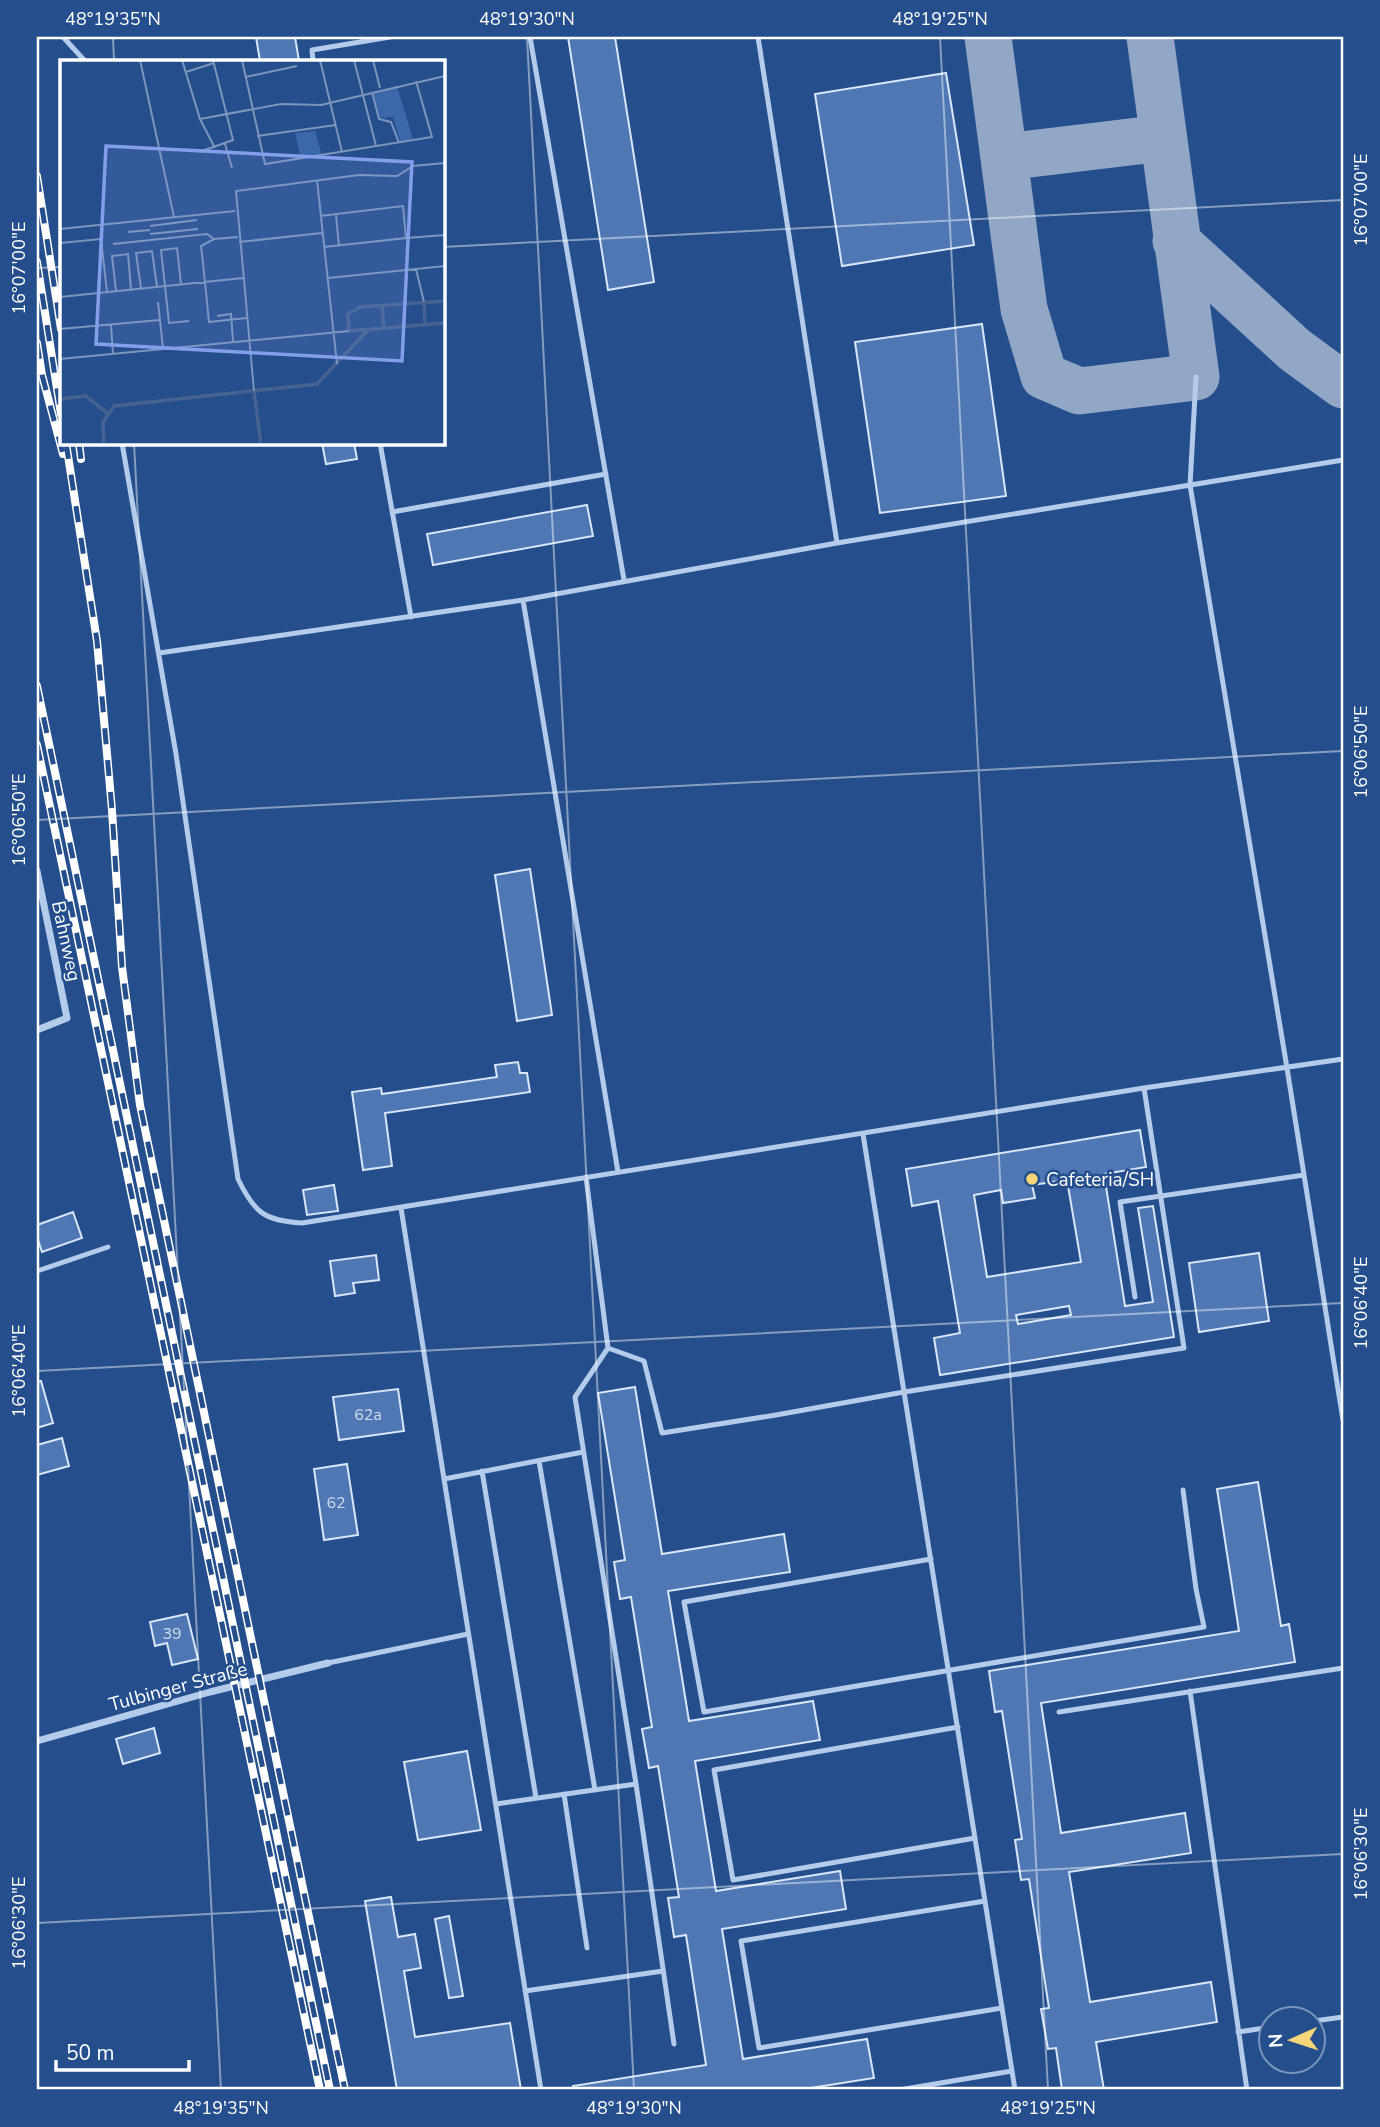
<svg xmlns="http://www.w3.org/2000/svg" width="1380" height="2127" font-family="'Nunito Sans',sans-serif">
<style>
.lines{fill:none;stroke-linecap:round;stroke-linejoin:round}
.taxiway{stroke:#92a6c6;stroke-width:47}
.building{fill:#4e77b4;stroke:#d9e6f8;stroke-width:2;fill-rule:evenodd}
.lane{stroke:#b5cbeb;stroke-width:5}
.street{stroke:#b5cbeb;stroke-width:7}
.rail-casing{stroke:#fff;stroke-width:8}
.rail{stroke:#254e8d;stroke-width:5;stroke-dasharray:16;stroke-linecap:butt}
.ticks{fill:none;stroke:#fff;stroke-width:2;stroke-opacity:0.45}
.poi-dot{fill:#f4d679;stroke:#254e8d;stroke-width:2.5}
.labels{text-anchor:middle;stroke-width:5;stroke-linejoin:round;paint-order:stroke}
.number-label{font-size:16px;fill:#d3ddec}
.street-label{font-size:19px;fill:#fff;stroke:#254e8d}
.poi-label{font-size:19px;fill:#fff;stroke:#254e8d;text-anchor:start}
.inset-river{fill:none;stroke:#456290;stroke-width:3.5}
.inset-road{fill:none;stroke:#7c95bb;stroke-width:2}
.view{fill:#839eea;fill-opacity:0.15;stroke:#839eea;stroke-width:3.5}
.inset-edge{fill:none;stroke:#fff;stroke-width:3.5}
.neatline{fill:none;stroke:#fff;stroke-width:2.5}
.ticks-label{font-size:18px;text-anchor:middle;fill:#fff}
</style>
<rect width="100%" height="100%" fill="#254e8d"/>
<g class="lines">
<path class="taxiway" d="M 988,37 L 1024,309 L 1044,376 L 1079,391 L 1196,377 L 1150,37
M 1004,157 L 1163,138
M 1176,241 L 1295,350 L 1343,385"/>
</g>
<path class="building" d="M 256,37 L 295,37 L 299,61 L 260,61 Z
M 568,37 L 615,37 L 654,282 L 608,290 Z
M 946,73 L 974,245 L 842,266 L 815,94 Z
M 982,324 L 1006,496 L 880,513 L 855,342 Z
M 322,443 L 354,443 L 357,459 L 326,464 Z
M 587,505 L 593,536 L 433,565 L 427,534 Z
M 530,869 L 552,1015 L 517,1021 L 495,875 Z
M 518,1062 L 520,1073 L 527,1073 L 530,1092 L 385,1113 L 392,1166 L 363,1170 L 352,1092 L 381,1088 L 382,1094 L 497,1077 L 495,1065 Z
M 1140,1130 L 1146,1167 L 1104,1174 L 1125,1306 L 1153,1302 L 1138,1208 L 1153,1206 L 1174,1337 L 940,1375 L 934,1338 L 960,1333 L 938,1201 L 912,1206 L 906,1169 ZM 1067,1180 L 1081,1262 L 987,1277 L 974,1195 L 1001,1190 L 1003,1203 L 1035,1198 L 1032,1185 ZM 1069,1306 L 1071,1315 L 1018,1324 L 1016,1315 Z
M 334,1185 L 338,1211 L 307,1215 L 303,1190 Z
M 73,1212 L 82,1238 L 42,1252 L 37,1237 L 37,1225 Z
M 1259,1253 L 1269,1321 L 1199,1332 L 1189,1263 Z
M 376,1255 L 379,1280 L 353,1283 L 355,1293 L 335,1296 L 330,1261 Z
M 41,1381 L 53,1423 L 37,1428 L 37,1382 Z
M 635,1387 L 662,1554 L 784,1534 L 790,1572 L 668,1591 L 689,1721 L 813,1701 L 820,1740 L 695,1761 L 716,1891 L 840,1871 L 846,1909 L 722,1929 L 743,2059 L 867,2039 L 874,2078 L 798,2090 L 574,2090 L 573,2086 L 706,2065 L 686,1935 L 674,1937 L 668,1898 L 679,1897 L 658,1766 L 649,1768 L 642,1729 L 652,1727 L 631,1597 L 620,1599 L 614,1562 L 625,1560 L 598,1393 Z
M 398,1389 L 404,1431 L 339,1440 L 333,1397 Z
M 62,1438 L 69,1466 L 37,1475 L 37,1445 Z
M 347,1464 L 358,1535 L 324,1540 L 314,1469 Z
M 1258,1482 L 1281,1626 L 1289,1624 L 1295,1662 L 1041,1703 L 1061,1833 L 1185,1813 L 1191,1853 L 1069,1872 L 1090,2002 L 1211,1982 L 1217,2022 L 1096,2042 L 1104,2090 L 1062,2090 L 1056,2048 L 1048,2049 L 1041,2009 L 1049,2008 L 1029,1879 L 1021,1880 L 1015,1840 L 1022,1839 L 1002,1711 L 995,1712 L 989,1671 L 1239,1631 L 1217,1489 Z
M 187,1614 L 198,1659 L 172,1665 L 167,1643 L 155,1646 L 150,1622 Z
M 154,1728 L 160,1753 L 123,1764 L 116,1739 Z
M 467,1751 L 481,1830 L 418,1840 L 404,1762 Z
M 391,1897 L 398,1937 L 415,1934 L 421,1968 L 404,1971 L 415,2037 L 510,2023 L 521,2090 L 397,2090 L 365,1901 Z
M 449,1916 L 463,1996 L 449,1998 L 435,1919 Z"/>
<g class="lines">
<path class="lane" d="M 63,37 L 85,61
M 530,37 L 624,580
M 758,37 L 837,543
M 313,61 L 312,50 L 390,37
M 1196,377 L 1190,485 L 1287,1068 L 1343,1420
M 122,443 L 176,754 L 238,1179 C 254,1212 264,1221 302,1223 L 1144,1088 L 1343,1059
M 380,443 L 411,617
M 392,512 L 606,474
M 523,600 L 618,1172
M 159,653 L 523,600 L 837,543 L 1343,460
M 863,1134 L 1015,2090
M 586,1177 L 608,1348 L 644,1361 L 662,1433 L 776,1415 L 904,1392 L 1184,1348 L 1144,1088
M 401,1208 L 541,2090
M 37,1271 L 108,1247
M 1135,1297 L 1120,1202 L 1304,1175
M 608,1348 L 575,1397 L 636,1784 L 674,2044
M 539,1461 L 595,1790
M 482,1471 L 536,1798
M 444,1479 L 583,1452
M 931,1559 L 684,1602 L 704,1712 L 1204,1627 L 1196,1589 L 1183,1490
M 328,1663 L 468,1634
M 1190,1691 L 1247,2090
M 1059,1712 L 1343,1668
M 958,1727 L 714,1770 L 733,1880 L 975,1838
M 564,1794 L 587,1948
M 496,1804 L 636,1784
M 985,1901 L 741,1941 L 759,2048 L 1002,2008
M 525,1991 L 663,1971
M 1314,2021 L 1343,2017
M 1238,2032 L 1272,2027
M 899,2090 L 1012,2071"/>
<path class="street" d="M 37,871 L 67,1018 L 37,1030
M 37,1741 L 210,1692 L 328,1663"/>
<defs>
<path id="rail" d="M 37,176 L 61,329
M 37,262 L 61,414
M 37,343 L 42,375 L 63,454
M 66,443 L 97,641 L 112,810 L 122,967 L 140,1105 L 345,2090
M 79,443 L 81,459
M 37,686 L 330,2090
M 37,745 L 320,2090"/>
</defs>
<use href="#rail" class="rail-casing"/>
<use href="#rail" class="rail"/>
</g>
<path class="ticks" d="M 113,37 L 114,61M 527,37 L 634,2090M 940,37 L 1048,2090M 443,247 L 1343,200M 37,268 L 61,267M 134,443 L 221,2090M 37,820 L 1343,751M 37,1371 L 1343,1303M 37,1923 L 1343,1854"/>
<circle class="poi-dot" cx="1032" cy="1179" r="7"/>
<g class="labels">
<g class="number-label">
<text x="368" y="1420">62a</text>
<text x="336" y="1508">62</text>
<text x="172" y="1639">39</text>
</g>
<g class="street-label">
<text transform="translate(67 941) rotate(78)" y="7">Bahnweg</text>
<text transform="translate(178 1686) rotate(-15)" y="7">Tulbinger Straße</text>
</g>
<g class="poi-label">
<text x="1046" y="1186">Cafeteria/SH</text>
</g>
</g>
<g transform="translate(60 60)">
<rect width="385" height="385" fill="#254e8d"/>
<path d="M 337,26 L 353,79 L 340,81 L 333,57 L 320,58 L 313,32 ZM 255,71 L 262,96 L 234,100 L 240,95 L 235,73 Z" fill="#3a68aa"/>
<path class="inset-river" d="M 385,241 L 300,247 L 288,254 L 289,271 L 385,263M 364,242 L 365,265M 322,245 L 324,268M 194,331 L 201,385M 0,339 L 26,336 L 47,353M 44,385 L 43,362 L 54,346 L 257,324 L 309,269"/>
<path class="inset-road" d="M 80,0 L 114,157M 122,0 L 140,59 L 155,88M 182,0 L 205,104 L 372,77 L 356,21M 260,0 L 282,92M 294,0 L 316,86M 313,0 L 320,28M 126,12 L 154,3M 186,17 L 237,6M 312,32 L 319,59 L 331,62 L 339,83M 140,59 L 221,44 L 261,45 L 385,16M 197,76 L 276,65M 165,84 L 172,108M 139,92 L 173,80 L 153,0M 257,120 L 277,304M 276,155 L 279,186M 260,156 L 343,146 L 346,178 L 264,187M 90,166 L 137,160M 0,169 L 175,151M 68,172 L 90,170M 90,174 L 138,169M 178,177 L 154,179 L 141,186 L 143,203 L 149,262 L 187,258M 346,178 L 385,175M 179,182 L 262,173M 0,183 L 41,179 L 47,232M 53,184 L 147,174 L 154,179M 356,209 L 364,242M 268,218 L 385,206M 121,224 L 117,188 L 101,190 L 109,263 L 129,261M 81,228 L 76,193 L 92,191 L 97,227M 56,231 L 52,196 L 68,194 L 71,229M 0,237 L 183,218M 98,242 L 103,288M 157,256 L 171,254 L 173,281M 51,265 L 53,294M 0,269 L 100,260M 0,299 L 289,271M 194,331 L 176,131 L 299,115 L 337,116 L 353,106 L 385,103"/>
<path class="view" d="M 46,86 L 352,102 L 342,301 L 36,284 Z"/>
<rect width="385" height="385" class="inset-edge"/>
</g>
<rect width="1380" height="2127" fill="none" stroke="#254e8d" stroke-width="77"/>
<g transform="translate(1292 2040) rotate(267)"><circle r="33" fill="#254e8d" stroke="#7c95bb" stroke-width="2"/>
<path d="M0-5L12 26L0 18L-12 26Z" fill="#f4d679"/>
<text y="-10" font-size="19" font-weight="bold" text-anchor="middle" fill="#ffffff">N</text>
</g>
<path d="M56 2060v10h133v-10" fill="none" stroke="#ffffff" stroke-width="3.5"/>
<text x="66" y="2060" font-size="21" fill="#ffffff" stroke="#254e8d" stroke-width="5" paint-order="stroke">50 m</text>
<rect x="38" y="38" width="1304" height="2050" class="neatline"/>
<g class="ticks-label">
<text x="113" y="25">48°19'35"N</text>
<text x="527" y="25">48°19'30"N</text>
<text x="940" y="25">48°19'25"N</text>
<text transform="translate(1361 200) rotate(-90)" y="6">16°07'00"E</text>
<text transform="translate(19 268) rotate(-90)" y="6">16°07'00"E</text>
<text transform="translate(1361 752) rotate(-90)" y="6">16°06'50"E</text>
<text transform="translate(19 820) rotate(-90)" y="6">16°06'50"E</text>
<text transform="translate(1361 1303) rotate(-90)" y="6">16°06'40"E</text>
<text transform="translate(19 1371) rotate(-90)" y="6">16°06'40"E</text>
<text transform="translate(1361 1854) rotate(-90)" y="6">16°06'30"E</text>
<text transform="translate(19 1923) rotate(-90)" y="6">16°06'30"E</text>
<text x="221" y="2114">48°19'35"N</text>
<text x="634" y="2114">48°19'30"N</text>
<text x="1048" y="2114">48°19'25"N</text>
</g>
</svg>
